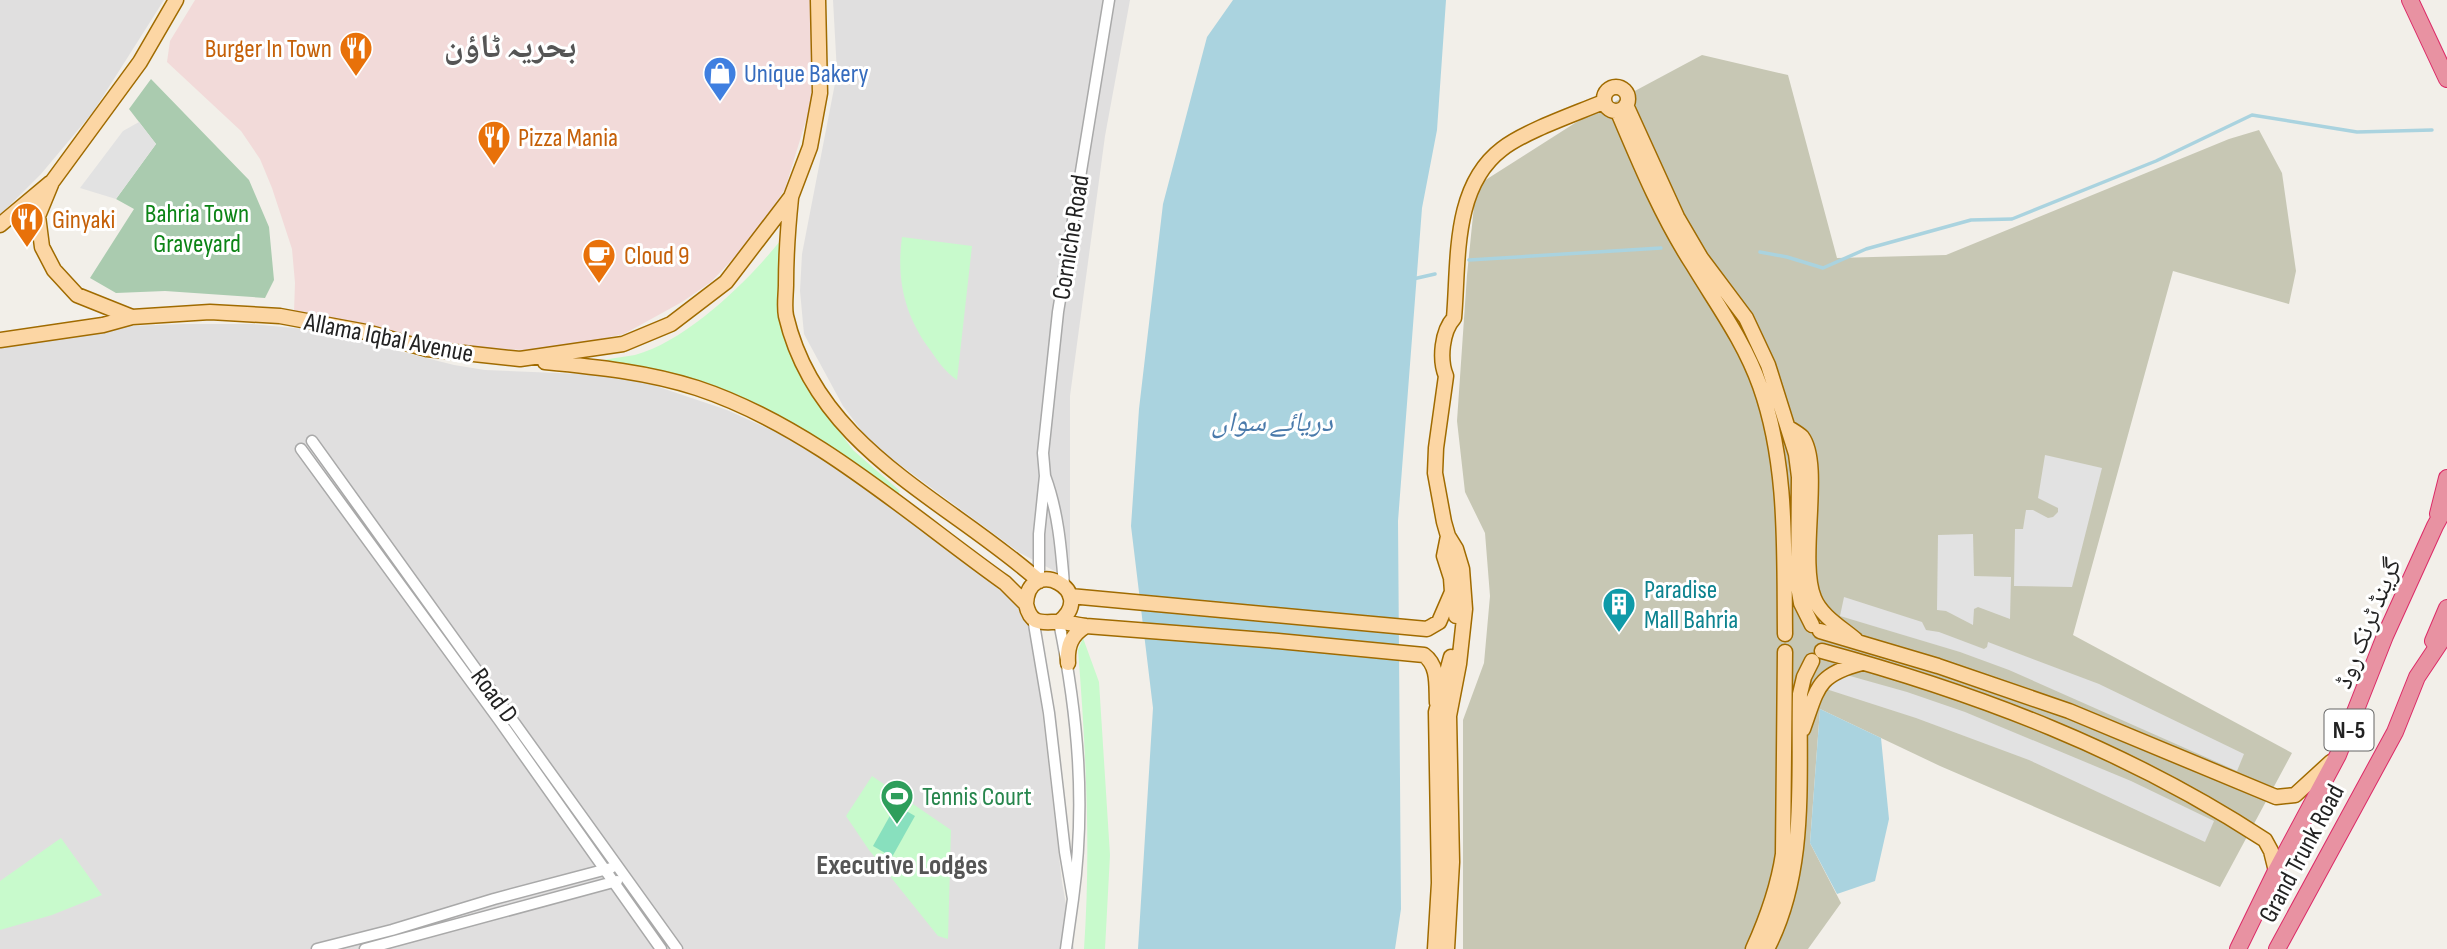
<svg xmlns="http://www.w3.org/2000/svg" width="2447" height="949" font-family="'Sofia Sans Condensed','Noto Naskh Arabic',sans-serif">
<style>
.residential{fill:#e0dfdf}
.commercial{fill:#f2dad9}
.construction{fill:#c7c7b4}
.cemetery{fill:#aacbaf}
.park{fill:#c8facc}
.pitch{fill:#88e0be}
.parking{fill:#e2e2e2}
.water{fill:#aad3df}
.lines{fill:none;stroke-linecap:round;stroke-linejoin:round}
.stream{stroke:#aad3df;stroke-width:3.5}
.minor-casing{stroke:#a9a9a9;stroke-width:13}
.major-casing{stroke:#a06b00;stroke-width:17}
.highway-casing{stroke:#dc2a67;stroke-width:18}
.minor{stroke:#fff;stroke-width:10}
.major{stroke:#fcd6a4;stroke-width:14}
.highway{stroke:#e892a2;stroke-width:16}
.labels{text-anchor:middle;stroke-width:6;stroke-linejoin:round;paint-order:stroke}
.shield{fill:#fff;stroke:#646464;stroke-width:2}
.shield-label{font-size:24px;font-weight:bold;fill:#222}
.food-label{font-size:26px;fill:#c56008;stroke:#fff;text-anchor:start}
.shop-label{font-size:26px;fill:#366cbe;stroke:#fff;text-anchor:start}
.park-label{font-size:26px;fill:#0c8416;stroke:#fff}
.street-label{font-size:26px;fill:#222;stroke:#fff}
.culture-label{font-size:26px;fill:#0d838f;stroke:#fff;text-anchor:start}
.leisure-label{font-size:26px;fill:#27864d;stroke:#fff;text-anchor:start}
.water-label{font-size:28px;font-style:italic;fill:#4a7aab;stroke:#fff}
.neighbourhood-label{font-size:28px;font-weight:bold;fill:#555;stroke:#fff}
.district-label{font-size:33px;font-weight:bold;fill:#555;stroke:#fff}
</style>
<rect width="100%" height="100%" fill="#f2efe9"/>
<path class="residential" d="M 0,0 L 164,0 L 93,112 L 41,174 L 0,215 Z
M 833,0 L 1130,0 L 1105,136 L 1070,396 L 1070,579 L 1020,553 L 888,456 L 864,434 L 843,406 L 804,334 L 800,291 L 802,254 L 837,73 Z
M 184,324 L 252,324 L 315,330 L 454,365 L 485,370 L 606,375 L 641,381 L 727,410 L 789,438 L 852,479 L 966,562 L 1014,602 L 1028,620 L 1038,676 L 1062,882 L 1074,949 L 0,949 L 0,345 L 129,326 Z"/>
<path class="commercial" d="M 195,0 L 813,0 L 811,104 L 785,189 L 750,241 L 711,282 L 682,302 L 624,334 L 569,346 L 524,350 L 450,346 L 294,312 L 295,283 L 292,249 L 272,188 L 260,159 L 241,131 L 167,62 L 170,41 Z"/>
<path class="construction" d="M 1702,55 L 1788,75 L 1837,258 L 1946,255 L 2229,139 L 2259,130 L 2282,173 L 2296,271 L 2289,304 L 2173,271 L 2073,635 L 2292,753 L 2220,887 L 1940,766 L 1820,709 L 1810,843 L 1841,903 L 1808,949 L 1463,949 L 1463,720 L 1484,663 L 1490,596 L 1485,533 L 1465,492 L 1457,421 L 1467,275 L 1476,186 L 1575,123 Z"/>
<path class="cemetery" d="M 151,79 L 249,180 L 269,227 L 274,280 L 265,298 L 165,291 L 116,293 L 90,278 L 134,209 L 116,199 L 156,144 L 129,109 Z"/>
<path class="park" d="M 902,237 L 972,246 L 957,380 C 946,372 938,362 931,351 C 905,317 896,280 902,237 Z
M 781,240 L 787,331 L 809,391 L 853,450 L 900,491 L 896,497 L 709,386 L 636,366 L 603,360 C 613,358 624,357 635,355 C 688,340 747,282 781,240 Z
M 1083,638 L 1099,682 L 1110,855 L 1105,949 L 1084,949 C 1091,849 1086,750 1078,650 Z
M 872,776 L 951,830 L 948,939 L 938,936 L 869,850 L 846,816 Z
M 61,838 L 102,895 L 52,915 L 0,930 L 0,881 Z"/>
<path class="pitch" d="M 896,805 L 915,816 L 892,857 L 873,846 Z"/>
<path class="parking" d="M 139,122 L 156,144 L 116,199 L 80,188 L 123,131 Z
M 2045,455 L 2102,468 L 2072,587 L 2014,586 L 2015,529 L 2023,529 L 2026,510 L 2033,510 L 2048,518 L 2053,517 L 2058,512 L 2058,508 L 2038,498 Z
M 1973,534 L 1974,576 L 2011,577 L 2010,619 L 1978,607 L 1974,609 L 1973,625 L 1946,611 L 1937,610 L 1938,535 Z
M 1844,597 L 1922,622 L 1926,630 L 1939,632 L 1984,649 L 1987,647 L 1988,642 L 2099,684 L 2244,754 L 2237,771 L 2009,670 L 1960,652 L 1840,616 Z
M 1843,674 L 1907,692 L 1965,712 L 2131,781 L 2214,821 L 2205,842 L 2029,760 L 1916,718 L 1826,689 Z"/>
<path class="water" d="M 1233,0 L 1446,0 L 1437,130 L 1422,208 L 1398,521 L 1401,909 L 1395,949 L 1138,949 L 1153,708 L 1131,526 L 1139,409 L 1163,204 L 1207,37 Z
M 1820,709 L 1881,738 L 1889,819 L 1875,881 L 1837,894 L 1810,843 Z"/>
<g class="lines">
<path class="stream" d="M 1760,252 L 1787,257 L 1823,268 L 1866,249 L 1971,220 L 2012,219 L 2156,161 L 2252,115 L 2357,132 L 2432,130
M 1469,260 L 1661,248
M 1413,279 L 1435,274"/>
<defs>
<path id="minor" d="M 312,441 L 677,949
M 301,449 L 499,720 L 661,949
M 1045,476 L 1043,453 L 1058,312 L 1109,0
M 1039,581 L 1039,534 L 1045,476 C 1058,511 1061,547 1064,585
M 1033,618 L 1049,713 L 1065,852 L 1073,899 C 1086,804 1078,716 1059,622
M 317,949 L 392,930 L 494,899 L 611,868
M 365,949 L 617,881
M 1066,949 L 1073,899"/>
<path id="major" d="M 176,0 L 140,62 L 52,182 L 38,216 L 42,247 L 54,270 L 77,295 L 132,317 L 210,312 L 280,316 L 366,332 L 427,349 L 520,359 L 623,344 L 671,324 L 726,282 L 791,197 L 810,147 L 820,93 L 818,0
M1604 99a12 12 0 1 1 24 0a12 12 0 1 1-24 0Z
M 1626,105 L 1677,217 L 1701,258 L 1746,318 L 1768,365 L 1796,454 L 1799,477 L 1798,586 L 1801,603 L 1812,625
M 1618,112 C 1640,164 1662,217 1693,265 C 1717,305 1744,341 1760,386 C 1788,465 1784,551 1785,634
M 791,198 C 788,227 786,255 786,284 C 786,294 784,306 786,316 C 817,449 947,499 1039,581
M 0,225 L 50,183
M 0,340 L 103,325 L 132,317
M 545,362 C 597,367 647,372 697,388 C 812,426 908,514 1005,583 L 1026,604
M 1789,428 C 1792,430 1799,434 1802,437 C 1823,465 1798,560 1814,598 C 1821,616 1842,628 1856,640
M 1448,536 L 1444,556 L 1451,578 L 1452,592 L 1456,604 L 1456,616
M 1070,596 L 1427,629 L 1439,622 L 1452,592
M 1059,622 C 1099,591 1028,554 1026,604 C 1031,628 1045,621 1062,622 C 1070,623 1078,625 1086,626 L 1278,641 L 1424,655 C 1439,666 1436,686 1437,703
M 1820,631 L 1938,666 L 2069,711 L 2276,797 L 2295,795 L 2331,762
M 1822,651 C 1980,694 2127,750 2265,840 L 2271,851 L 2276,871
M 1068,663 C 1067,646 1071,635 1086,626
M 1803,729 C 1818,688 1816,675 1862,663
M 1435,949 L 1439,883 L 1436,712 L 1451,657
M 1447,949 L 1452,862 L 1449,716 L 1459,664 L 1465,609 L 1462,569 L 1456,549 L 1448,536 L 1444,522 L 1435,473 L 1436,448 L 1446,376 C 1439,359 1442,331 1454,318 C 1459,261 1452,187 1502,149 C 1525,131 1575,114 1603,102
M 1753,949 C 1767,918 1778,888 1783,854 L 1785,652
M 1767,949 C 1808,870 1798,780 1800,694 L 1804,677 L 1812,661"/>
<path id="highway" d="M 2410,0 L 2447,79
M 2438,514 L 2447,478
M 2433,641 L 2447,608
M 2238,949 L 2276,871 L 2338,755 L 2385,636 L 2435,526 L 2447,504
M 2277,949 L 2395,732 L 2417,677 L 2447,632"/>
</defs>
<use href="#minor" class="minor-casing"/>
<use href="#major" class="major-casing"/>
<use href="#highway" class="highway-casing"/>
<use href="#minor" class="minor"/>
<use href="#major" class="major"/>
<use href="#highway" class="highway"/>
</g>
<defs>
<symbol id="restaurant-pin" viewBox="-11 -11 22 30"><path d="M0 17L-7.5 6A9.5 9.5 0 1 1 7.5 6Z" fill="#e8710a" stroke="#fff"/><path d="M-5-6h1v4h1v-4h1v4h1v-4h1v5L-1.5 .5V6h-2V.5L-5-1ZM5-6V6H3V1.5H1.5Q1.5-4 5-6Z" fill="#fff"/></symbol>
<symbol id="shop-pin" viewBox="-11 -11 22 30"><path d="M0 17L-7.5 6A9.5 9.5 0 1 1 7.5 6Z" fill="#3f7fe0" stroke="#fff"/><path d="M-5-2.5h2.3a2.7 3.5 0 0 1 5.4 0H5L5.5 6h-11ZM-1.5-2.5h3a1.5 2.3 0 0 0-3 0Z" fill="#fff"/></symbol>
<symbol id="cafe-pin" viewBox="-11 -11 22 30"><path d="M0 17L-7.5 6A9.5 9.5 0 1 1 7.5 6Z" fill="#e8710a" stroke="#fff"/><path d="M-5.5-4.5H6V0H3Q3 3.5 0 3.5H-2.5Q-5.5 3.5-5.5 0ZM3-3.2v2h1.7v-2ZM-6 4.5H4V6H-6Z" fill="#fff"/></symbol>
<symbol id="building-pin" viewBox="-11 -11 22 30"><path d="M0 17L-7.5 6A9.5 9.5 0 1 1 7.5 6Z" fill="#0f9aa8" stroke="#fff"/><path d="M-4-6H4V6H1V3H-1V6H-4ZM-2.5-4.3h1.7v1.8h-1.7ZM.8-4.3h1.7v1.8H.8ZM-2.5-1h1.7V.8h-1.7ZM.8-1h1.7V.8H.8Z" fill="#fff"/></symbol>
<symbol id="stadium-pin" viewBox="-11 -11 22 30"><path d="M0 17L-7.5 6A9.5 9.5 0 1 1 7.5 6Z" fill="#2e9e5b" stroke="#fff"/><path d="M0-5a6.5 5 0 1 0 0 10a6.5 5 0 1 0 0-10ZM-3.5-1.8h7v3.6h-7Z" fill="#fff"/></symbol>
</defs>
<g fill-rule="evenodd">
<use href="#restaurant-pin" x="337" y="29" width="38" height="52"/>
<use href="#shop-pin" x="701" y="54" width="38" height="52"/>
<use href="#restaurant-pin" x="475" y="118" width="38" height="52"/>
<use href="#restaurant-pin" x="8" y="200" width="38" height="52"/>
<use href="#cafe-pin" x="580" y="236" width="38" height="52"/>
<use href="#building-pin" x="1600" y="585" width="38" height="52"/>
<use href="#stadium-pin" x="878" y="777" width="38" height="52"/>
</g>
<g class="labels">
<rect class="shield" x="2324.5" y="709.5" width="49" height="41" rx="5"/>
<g class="shield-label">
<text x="2349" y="738">N-5</text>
</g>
<g class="food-label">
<text x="332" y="57" text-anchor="end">Burger In Town</text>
<text x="518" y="146">Pizza Mania</text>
<text x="52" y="228">Ginyaki</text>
<text x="624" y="264">Cloud 9</text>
</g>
<g class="shop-label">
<text x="744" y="82">Unique Bakery</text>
</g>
<g class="park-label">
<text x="197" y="222">Bahria Town<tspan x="197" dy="30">Graveyard</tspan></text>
</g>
<g class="street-label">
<text transform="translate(1070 237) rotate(-81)" y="9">Corniche Road</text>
<text transform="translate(389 337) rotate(11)" y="9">Allama Iqbal Avenue</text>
<text transform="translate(2367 623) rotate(-68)" y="9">گرینڈ ٹرنک روڈ</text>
<text transform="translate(495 695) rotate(54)" y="9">Road D</text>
<text transform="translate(2301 853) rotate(-62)" y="9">Grand Trunk Road</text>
</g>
<g class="culture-label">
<text x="1644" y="598">Paradise<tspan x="1644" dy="30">Mall Bahria</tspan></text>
</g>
<g class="leisure-label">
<text x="922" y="805">Tennis Court</text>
</g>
<g class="water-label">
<text x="1272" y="431">دریائے سواں</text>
</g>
<g class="neighbourhood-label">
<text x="902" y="874">Executive Lodges</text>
</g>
<g class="district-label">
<text x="510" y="57">بحریہ ٹاؤن</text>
</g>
</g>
</svg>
